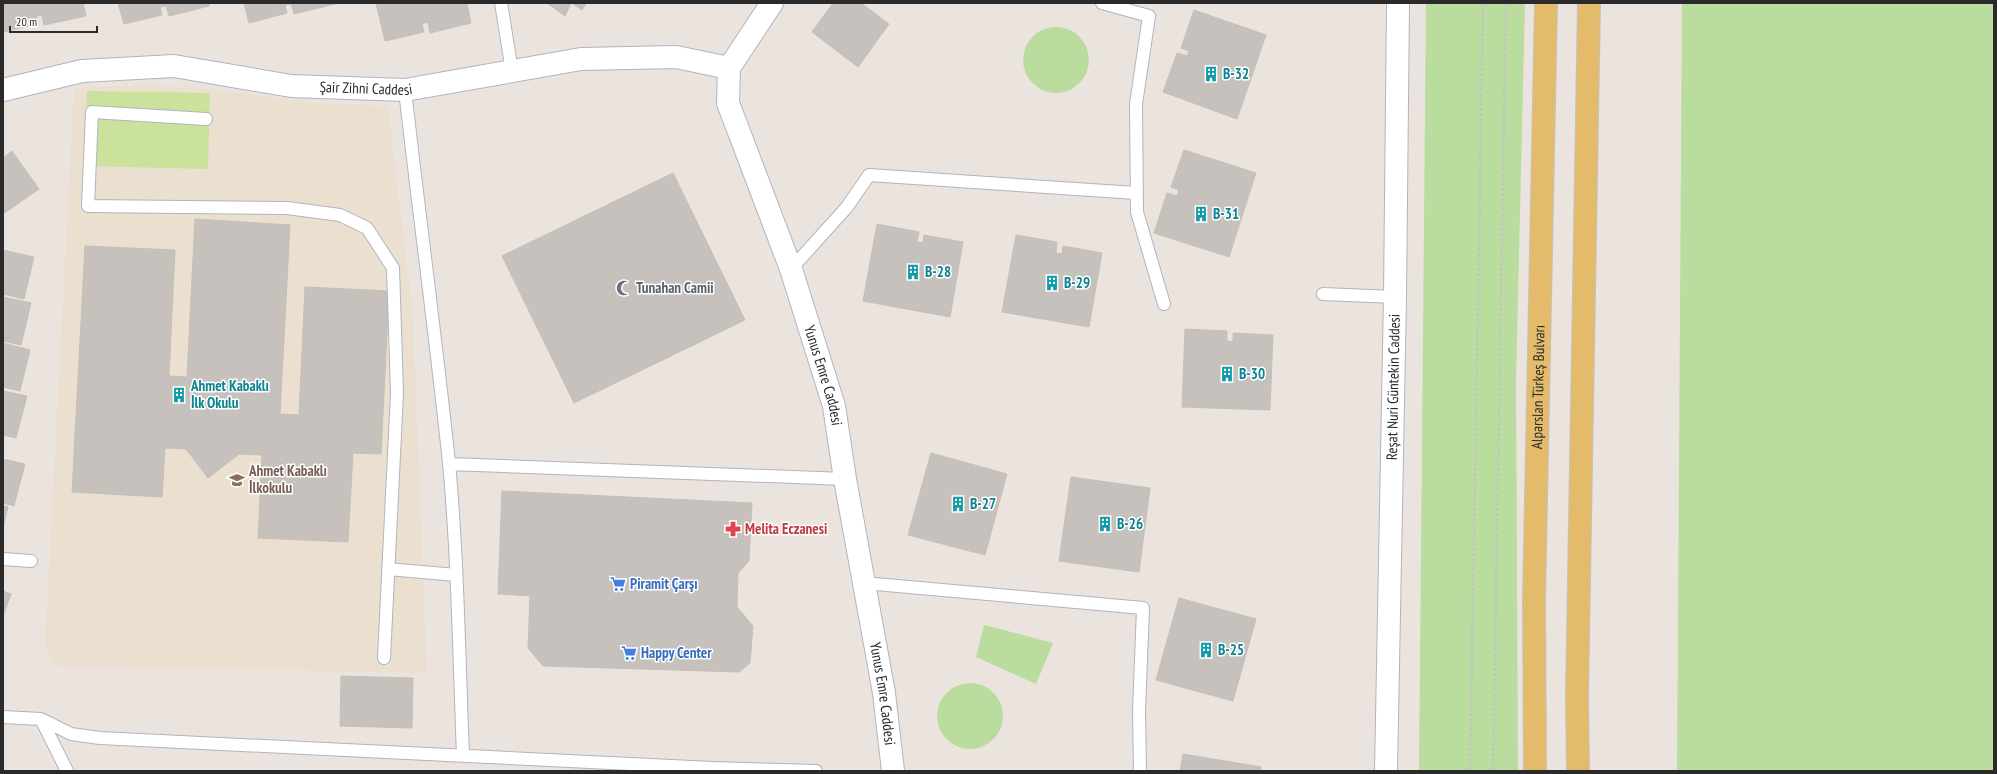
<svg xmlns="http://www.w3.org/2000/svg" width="1997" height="774" font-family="'PT Sans Narrow',sans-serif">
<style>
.education{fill:#ebdfcf}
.green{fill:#badc9f}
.pitch{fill:#cbe29c}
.building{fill:#c6c1bd;stroke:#c6bfb7}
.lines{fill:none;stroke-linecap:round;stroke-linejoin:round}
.service-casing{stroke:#b1b4bc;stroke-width:14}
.minor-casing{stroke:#b1b4bc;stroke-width:24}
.tertiary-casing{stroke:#b1b4bc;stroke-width:24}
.secondary-casing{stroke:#b1b4bc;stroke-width:24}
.primary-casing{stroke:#c3c3c3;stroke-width:24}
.path{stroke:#c3c3c3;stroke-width:2.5;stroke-dasharray:3 2;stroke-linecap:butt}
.service{stroke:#fff;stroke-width:12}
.minor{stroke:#fff;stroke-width:22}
.tertiary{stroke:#fff;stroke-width:22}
.secondary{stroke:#fff;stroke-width:22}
.primary{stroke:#e3bb6b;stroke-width:22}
.labels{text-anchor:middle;stroke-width:3;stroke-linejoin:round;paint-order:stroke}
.culture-label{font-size:15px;font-weight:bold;fill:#0d838f;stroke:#fff;text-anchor:start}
.street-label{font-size:15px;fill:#2a2a2a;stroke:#fff}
.worship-label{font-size:15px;font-weight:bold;fill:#5b616d;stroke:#fff;text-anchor:start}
.education-label{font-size:15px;font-weight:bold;fill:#785e54;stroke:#fff;text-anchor:start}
.health-label{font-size:15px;font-weight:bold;fill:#be3a42;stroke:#fff;text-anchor:start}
.shop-label{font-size:15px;font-weight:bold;fill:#366cbe;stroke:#fff;text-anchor:start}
</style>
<rect width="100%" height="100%" fill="#ebe4de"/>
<path class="education" d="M 149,85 L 202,88 L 317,103 L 388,106 L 413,317 L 427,673 L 54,666 L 45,643 L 74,88 Z"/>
<path class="green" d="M 1426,3 L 1525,3 L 1516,382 L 1518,771 L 1419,771 Z
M 1682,3 L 1994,3 L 1994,771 L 1677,771 Z
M1023 60a33 33 0 1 1 66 0a33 33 0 1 1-66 0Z
M 984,625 L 1053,643 L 1036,684 L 976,657 Z
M937 716a33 33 0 1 1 66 0a33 33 0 1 1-66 0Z"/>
<path class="pitch" d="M 87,91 L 210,93 L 208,169 L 85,166 Z"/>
<path class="building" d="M 3,3 L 83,3 L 86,16 L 44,25 L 42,15 L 36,16 L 38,24 L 3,32 Z
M 118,3 L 209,3 L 209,6 L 169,16 L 166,6 L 160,7 L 162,15 L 124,24 Z
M 244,3 L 334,3 L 335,4 L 294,14 L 291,4 L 285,5 L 287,13 L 249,23 Z
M 376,3 L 467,3 L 471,23 L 430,33 L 428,22 L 422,24 L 424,32 L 385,41 Z
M 547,3 L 571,3 L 565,16 Z
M 572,3 L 586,3 L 582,10 Z
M 833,3 L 861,3 L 889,24 L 858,67 L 812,32 Z
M 1194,10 L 1266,35 L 1237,119 L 1163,92 L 1177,53 L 1187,56 L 1189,51 L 1181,48 Z
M 1184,150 L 1256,173 L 1229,257 L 1154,233 L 1167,193 L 1177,196 L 1179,190 L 1171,187 Z
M 12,151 L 39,189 L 3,214 L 3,158 Z
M 673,173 L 745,320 L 574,403 L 502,256 Z
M 195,219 L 290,225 L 280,414 L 299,415 L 305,287 L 389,291 L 381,454 L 353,453 L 348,542 L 258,538 L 262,455 L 239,454 L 208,478 L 186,449 L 165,448 L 162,497 L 72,492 L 85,246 L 175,250 L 169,376 L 187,377 Z
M 877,224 L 919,232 L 917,242 L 923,243 L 924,235 L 963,242 L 950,317 L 863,301 Z
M 1016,235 L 1057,242 L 1056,253 L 1062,254 L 1063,246 L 1102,253 L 1089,327 L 1002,312 Z
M 3,250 L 34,257 L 24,299 L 3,294 Z
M 3,297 L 31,303 L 21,345 L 3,341 Z
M 1185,329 L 1227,331 L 1227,341 L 1233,342 L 1233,333 L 1273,335 L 1270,410 L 1182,407 Z
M 3,343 L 30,350 L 20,391 L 3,387 Z
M 3,391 L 27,396 L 16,438 L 3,435 Z
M 931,453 L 1007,474 L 985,555 L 908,535 Z
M 3,459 L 25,464 L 14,506 L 3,503 Z
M 1071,477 L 1150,488 L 1139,572 L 1059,561 Z
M 502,491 L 752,503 L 749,561 L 738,573 L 737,607 L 753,626 L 750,663 L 739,672 L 543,666 L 528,648 L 530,596 L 498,594 Z
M 3,506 L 8,507 L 3,528 Z
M 3,591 L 11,594 L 3,616 Z
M 1179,598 L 1256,619 L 1233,701 L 1156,680 Z
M 341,676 L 413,678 L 412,728 L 340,726 Z
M 1183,754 L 1261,767 L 1260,771 L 1180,771 Z"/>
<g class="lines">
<defs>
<path id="service" d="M 501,3 L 512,71
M 1102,3 L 1149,16 L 1136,104 L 1137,212 L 1164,304
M 405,90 C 419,214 436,339 449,463 C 458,560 459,658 463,755
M 206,119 L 92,112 L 88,206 L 287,208 L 340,215 L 367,228 L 393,268 L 397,393 L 384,658
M 791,269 L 847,207 L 869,175 L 1136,193
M 1323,294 L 1395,297
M 449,464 L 845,479
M 3,559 L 31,561
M 388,569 L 456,575
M 864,583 L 1143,608 L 1139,711 L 1140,771
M 3,717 L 41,719 L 71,734 L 100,738 L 712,768 L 816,771
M 41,719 L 67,771"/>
<g id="minor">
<path id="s1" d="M 3,90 L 82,71 L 174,66 L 291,86 L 405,90 L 581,59 L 676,57 L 729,68"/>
</g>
<g id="tertiary">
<path id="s2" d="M 772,3 L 729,68 L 728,103 L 791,269 L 834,406 L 845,479 L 884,693 L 893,771"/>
</g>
<g id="secondary">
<path id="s3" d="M 1386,771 L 1395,297 L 1398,3"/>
</g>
<g id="primary">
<path id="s4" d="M 1535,771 L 1534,599 L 1546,3"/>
<path d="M 1578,771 L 1577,696 L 1589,3"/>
</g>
</defs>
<use href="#service" class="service-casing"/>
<use href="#minor" class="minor-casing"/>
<use href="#tertiary" class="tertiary-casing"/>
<use href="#secondary" class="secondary-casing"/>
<use href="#primary" class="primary-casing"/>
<path class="path" d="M 1470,771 L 1483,3
M 1493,771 L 1506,3"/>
<use href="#service" class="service"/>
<use href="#minor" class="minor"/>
<use href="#tertiary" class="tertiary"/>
<use href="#secondary" class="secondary"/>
<use href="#primary" class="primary"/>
</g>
<defs>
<symbol id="building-bare" viewBox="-9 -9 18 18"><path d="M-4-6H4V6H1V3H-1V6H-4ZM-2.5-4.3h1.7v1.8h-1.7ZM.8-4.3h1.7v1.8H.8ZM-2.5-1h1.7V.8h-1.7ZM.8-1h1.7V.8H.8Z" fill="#0f9aa8" stroke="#fff" stroke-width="2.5" paint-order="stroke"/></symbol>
<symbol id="mosque-bare" viewBox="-9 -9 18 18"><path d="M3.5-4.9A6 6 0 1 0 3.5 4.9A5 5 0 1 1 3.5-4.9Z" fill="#6b7280" stroke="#fff" stroke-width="2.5" paint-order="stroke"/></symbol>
<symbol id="school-bare" viewBox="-9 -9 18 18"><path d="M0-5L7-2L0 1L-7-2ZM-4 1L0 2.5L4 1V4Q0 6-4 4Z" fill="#8d6e63" stroke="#fff" stroke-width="2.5" paint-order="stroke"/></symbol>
<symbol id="pharmacy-bare" viewBox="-9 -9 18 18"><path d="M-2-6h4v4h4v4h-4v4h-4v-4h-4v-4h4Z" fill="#e0444e" stroke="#fff" stroke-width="2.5" paint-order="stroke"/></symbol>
<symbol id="supermarket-bare" viewBox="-9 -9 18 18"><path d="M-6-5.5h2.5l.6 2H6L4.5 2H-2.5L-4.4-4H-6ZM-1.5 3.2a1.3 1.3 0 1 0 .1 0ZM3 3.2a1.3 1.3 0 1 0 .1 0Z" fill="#3f7fe0" stroke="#fff" stroke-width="2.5" paint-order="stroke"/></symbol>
</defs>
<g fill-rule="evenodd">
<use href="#building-bare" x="1200" y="63" width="22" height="22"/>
<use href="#building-bare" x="1190" y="203" width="22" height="22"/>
<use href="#building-bare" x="902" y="261" width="22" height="22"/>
<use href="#building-bare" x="1041" y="272" width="22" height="22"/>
<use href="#mosque-bare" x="613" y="277" width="22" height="22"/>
<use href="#building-bare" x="1216" y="363" width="22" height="22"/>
<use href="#building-bare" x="168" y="384" width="22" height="22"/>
<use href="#school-bare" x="226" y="469" width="22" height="22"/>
<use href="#building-bare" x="947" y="493" width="22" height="22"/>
<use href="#building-bare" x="1094" y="513" width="22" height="22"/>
<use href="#pharmacy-bare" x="722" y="518" width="22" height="22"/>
<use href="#supermarket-bare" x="607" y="573" width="22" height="22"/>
<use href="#building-bare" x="1195" y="639" width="22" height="22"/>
<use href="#supermarket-bare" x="618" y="642" width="22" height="22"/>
</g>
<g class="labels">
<g class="culture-label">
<text x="1223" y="79">B-32</text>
<text x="1213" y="219">B-31</text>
<text x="925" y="277">B-28</text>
<text x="1064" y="288">B-29</text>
<text x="1239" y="379">B-30</text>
<text x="191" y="391">Ahmet Kabaklı<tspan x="191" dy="17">İlk Okulu</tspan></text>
<text x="970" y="509">B-27</text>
<text x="1117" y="529">B-26</text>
<text x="1218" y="655">B-25</text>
</g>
<g class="street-label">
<text dy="5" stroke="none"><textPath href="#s1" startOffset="367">Şair Zihni Caddesi</textPath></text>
<text dy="5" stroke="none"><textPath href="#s2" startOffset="402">Yunus Emre Caddesi</textPath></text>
<text dy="5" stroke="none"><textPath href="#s3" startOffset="384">Reşat Nuri Güntekin Caddesi</textPath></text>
<text dy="5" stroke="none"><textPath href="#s4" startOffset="384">Alparslan Türkeş Bulvarı</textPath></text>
<text dy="5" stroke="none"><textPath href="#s2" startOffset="726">Yunus Emre Caddesi</textPath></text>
</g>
<g class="worship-label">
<text x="636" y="293">Tunahan Camii</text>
</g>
<g class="education-label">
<text x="249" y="476">Ahmet Kabaklı<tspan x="249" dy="17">İlkokulu</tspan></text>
</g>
<g class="health-label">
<text x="745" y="534">Melita Eczanesi</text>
</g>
<g class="shop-label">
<text x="630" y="589">Piramit Çarşı</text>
<text x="641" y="658">Happy Center</text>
</g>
</g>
<rect width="1997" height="774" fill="none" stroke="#2a2a2a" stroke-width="8"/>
<path d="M10 26v6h87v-6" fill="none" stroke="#2a2a2a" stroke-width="2"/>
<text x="16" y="26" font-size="12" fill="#2a2a2a" stroke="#ffffff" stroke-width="3" paint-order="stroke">20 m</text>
</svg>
